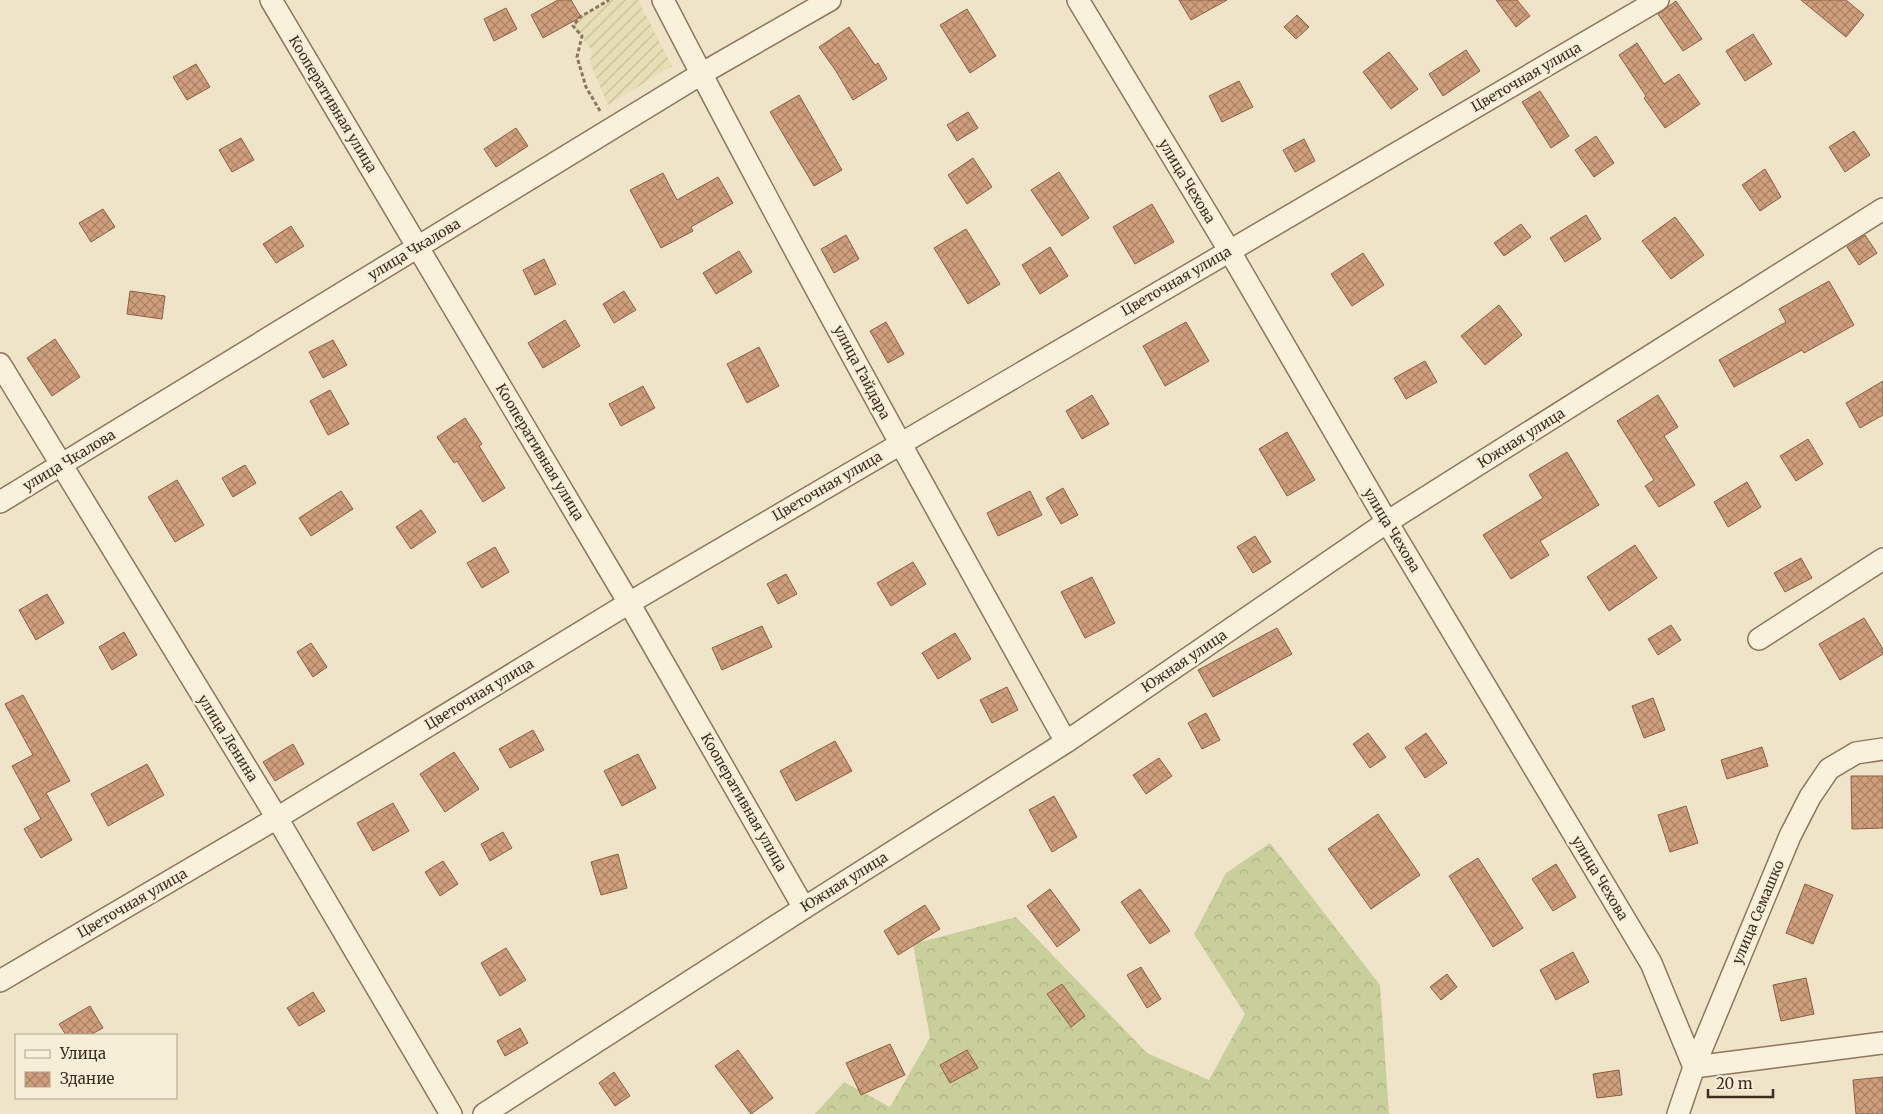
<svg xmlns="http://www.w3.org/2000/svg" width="1883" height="1114" font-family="Merriweather,serif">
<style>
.farmland{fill:url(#farmland-furrows)}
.forest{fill:url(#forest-crowns)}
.building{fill:url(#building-cross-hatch);stroke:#8d5f41}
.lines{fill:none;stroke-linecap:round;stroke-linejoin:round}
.minor-casing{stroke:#8d765c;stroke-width:24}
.path{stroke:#8d765c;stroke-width:3;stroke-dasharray:4 2.5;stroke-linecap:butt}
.minor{stroke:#faf1dc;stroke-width:21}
.labels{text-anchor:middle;stroke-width:5;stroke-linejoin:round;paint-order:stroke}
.street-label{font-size:14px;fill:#3d2e20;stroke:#f7eed8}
</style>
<defs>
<pattern id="farmland-furrows" width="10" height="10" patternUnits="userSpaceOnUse" patternTransform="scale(1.25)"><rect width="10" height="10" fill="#e6deb5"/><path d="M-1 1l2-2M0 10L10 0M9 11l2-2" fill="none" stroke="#c6bf9b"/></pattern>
<pattern id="forest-crowns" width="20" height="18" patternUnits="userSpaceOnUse" patternTransform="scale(1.25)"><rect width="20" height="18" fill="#c9cf9b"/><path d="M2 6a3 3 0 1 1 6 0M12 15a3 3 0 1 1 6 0" fill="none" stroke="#aeb285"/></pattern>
<pattern id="building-cross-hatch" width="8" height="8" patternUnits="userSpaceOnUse" patternTransform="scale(1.25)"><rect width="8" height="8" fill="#cf9f7d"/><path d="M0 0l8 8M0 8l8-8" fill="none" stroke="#a98266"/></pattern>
</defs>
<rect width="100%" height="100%" fill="#f0e4c8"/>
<path class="farmland" d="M 609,0 L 638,0 L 672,66 L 608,105 L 590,63 L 592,51 L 573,26 L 585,14 Z"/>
<path class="forest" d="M 1270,843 L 1380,985 L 1389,1114 L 815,1114 L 844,1082 L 890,1107 L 930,1038 L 913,944 L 1016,917 L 1147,1053 L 1209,1080 L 1245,1014 L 1194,934 L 1226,873 Z"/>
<path class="building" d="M 558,0 L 571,0 L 581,17 L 543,38 L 531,15 Z
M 1179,0 L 1227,0 L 1191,20 Z
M 1496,0 L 1517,0 L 1530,16 L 1516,27 Z
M 1801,0 L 1846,0 L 1864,15 L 1846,37 Z
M 1676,1 L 1702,39 L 1683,51 L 1658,14 Z
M 506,8 L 517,29 L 494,41 L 484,19 Z
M 967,9 L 996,56 L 970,73 L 940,25 Z
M 1297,15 L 1309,27 L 1296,39 L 1284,27 Z
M 849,27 L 875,65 L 878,63 L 887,79 L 853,100 L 836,71 L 819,47 Z
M 1753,34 L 1772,64 L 1745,81 L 1726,51 Z
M 1637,43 L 1664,84 L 1679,74 L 1700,104 L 1665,128 L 1644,98 L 1646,96 L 1619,55 Z
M 1466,50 L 1480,71 L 1443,96 L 1429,74 Z
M 1389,52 L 1418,89 L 1391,109 L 1363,72 Z
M 196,64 L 210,87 L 187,100 L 173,77 Z
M 1239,81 L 1253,107 L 1222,122 L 1209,96 Z
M 1540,91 L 1569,136 L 1551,148 L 1522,102 Z
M 799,95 L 842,170 L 814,186 L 770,112 Z
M 968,112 L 978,128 L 957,141 L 947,125 Z
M 516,128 L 528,146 L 496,167 L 484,149 Z
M 1854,131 L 1870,155 L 1845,172 L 1829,147 Z
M 1596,136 L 1614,163 L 1594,177 L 1575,150 Z
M 241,138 L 254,160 L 232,172 L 219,150 Z
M 1304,139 L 1315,161 L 1295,172 L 1283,150 Z
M 973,158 L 992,187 L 967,204 L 948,175 Z
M 1765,169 L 1781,197 L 1760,211 L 1742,185 Z
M 1059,172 L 1089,218 L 1062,236 L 1031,190 Z
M 663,173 L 677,200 L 718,177 L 733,203 L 691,227 L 693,231 L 661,248 L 630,190 Z
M 1152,204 L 1174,242 L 1135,264 L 1113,227 Z
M 103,209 L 115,227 L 91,242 L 79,223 Z
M 1586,215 L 1601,239 L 1565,262 L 1550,238 Z
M 1675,217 L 1704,255 L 1671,279 L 1642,241 Z
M 1521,224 L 1531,237 L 1504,256 L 1494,243 Z
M 291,226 L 304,246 L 276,263 L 263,244 Z
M 966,229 L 1000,284 L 968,304 L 934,248 Z
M 846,235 L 859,259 L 834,273 L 821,249 Z
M 1865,235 L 1877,253 L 1859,265 L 1847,247 Z
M 1050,247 L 1068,276 L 1040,294 L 1022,265 Z
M 739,251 L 752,272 L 716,294 L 703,273 Z
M 1363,253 L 1384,285 L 1352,306 L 1331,274 Z
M 544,259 L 556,284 L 535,295 L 523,270 Z
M 1829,281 L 1854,325 L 1804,353 L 1802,350 L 1734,387 L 1719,360 L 1786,322 L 1779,309 Z
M 130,291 L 165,296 L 162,319 L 127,314 Z
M 624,291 L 636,310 L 614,323 L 603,304 Z
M 1499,305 L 1522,335 L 1485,365 L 1461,336 Z
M 565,320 L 580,346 L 543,368 L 528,343 Z
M 886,322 L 904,354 L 888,363 L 870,331 Z
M 1186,322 L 1209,361 L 1165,386 L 1143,346 Z
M 55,339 L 80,377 L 52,396 L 27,358 Z
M 333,340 L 347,365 L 323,378 L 309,352 Z
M 759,347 L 779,386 L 747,403 L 727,364 Z
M 1425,361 L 1437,382 L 1406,399 L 1394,378 Z
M 1883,381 L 1883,415 L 1860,428 L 1846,403 Z
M 643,386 L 655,408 L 621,426 L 609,404 Z
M 330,390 L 349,424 L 328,435 L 310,401 Z
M 1092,395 L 1109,424 L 1082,439 L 1066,411 Z
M 1658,395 L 1678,427 L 1664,436 L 1695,485 L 1659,507 L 1645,486 L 1654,480 L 1617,421 Z
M 465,418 L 482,444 L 479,446 L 505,488 L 483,502 L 457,461 L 454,463 L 437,437 Z
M 1287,432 L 1315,480 L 1287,496 L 1259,449 Z
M 1808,439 L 1823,464 L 1796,481 L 1780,456 Z
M 1567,452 L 1599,505 L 1540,541 L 1549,555 L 1511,579 L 1483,535 L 1543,498 L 1529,475 Z
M 245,465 L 256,483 L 233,497 L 222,478 Z
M 177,480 L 204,525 L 175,542 L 148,497 Z
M 1747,482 L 1761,507 L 1728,527 L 1714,502 Z
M 1063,488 L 1078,515 L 1061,524 L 1046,498 Z
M 341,491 L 353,509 L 311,536 L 299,518 Z
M 1030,491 L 1042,515 L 998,536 L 987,513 Z
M 421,510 L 436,532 L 411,549 L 396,527 Z
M 1255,536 L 1271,562 L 1253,573 L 1237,547 Z
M 1635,545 L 1657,578 L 1609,611 L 1587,577 Z
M 495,547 L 509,572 L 482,588 L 467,563 Z
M 1801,558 L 1812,578 L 1785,592 L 1774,573 Z
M 913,562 L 926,584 L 891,606 L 877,583 Z
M 786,574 L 797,594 L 778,604 L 767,584 Z
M 1092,577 L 1115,623 L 1085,638 L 1061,592 Z
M 47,594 L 64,623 L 36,640 L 19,610 Z
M 1864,618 L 1883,649 L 1883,654 L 1840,680 L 1819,644 Z
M 1671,625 L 1681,640 L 1658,655 L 1648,639 Z
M 762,626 L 772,647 L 722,670 L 712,648 Z
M 1277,628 L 1292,654 L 1213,697 L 1198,670 Z
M 124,632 L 137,655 L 112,670 L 99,647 Z
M 955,633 L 971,659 L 938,679 L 922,653 Z
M 311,643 L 327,667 L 313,677 L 297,652 Z
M 1007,687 L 1018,710 L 992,723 L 980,700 Z
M 23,695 L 70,781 L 46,793 L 72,840 L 41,858 L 24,829 L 41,819 L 12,766 L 33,755 L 5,704 Z
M 1653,698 L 1665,730 L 1644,738 L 1632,706 Z
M 1206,713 L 1220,740 L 1202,749 L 1188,723 Z
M 533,730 L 544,750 L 510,768 L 499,749 Z
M 1368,733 L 1386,757 L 1370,768 L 1353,744 Z
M 1426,733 L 1447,763 L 1425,778 L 1405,748 Z
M 835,741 L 852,771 L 796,801 L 780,771 Z
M 293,744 L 304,764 L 275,781 L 263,762 Z
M 1762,747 L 1768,766 L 1727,779 L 1721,760 Z
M 454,752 L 479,789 L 445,812 L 420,774 Z
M 638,754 L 656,788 L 622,806 L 604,771 Z
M 1159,758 L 1172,776 L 1146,794 L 1133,775 Z
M 147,764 L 164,795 L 108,826 L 91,794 Z
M 1851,776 L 1883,776 L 1883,828 L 1852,829 Z
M 1054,796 L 1077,837 L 1052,852 L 1029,810 Z
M 393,803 L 409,831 L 373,851 L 357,823 Z
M 1686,806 L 1698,843 L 1670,852 L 1658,815 Z
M 1378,814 L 1420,875 L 1371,909 L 1328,849 Z
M 503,832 L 512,848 L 490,861 L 481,844 Z
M 618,854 L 627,888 L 601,895 L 591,862 Z
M 1478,858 L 1523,928 L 1493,947 L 1449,876 Z
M 443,861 L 458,884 L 440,896 L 425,872 Z
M 1556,864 L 1576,897 L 1553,911 L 1532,879 Z
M 1805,884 L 1833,895 L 1813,944 L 1786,933 Z
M 1050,889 L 1080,930 L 1057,947 L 1027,906 Z
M 1140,889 L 1170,931 L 1150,944 L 1121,902 Z
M 925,905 L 940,929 L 898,955 L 884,931 Z
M 506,948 L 526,980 L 500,996 L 481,963 Z
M 1573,952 L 1589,982 L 1556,1000 L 1540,970 Z
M 1141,967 L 1161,999 L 1147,1008 L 1127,975 Z
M 1447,974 L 1457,987 L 1441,1000 L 1430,987 Z
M 1806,978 L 1814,1014 L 1781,1021 L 1773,985 Z
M 1062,984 L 1085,1016 L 1071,1027 L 1047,994 Z
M 313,992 L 325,1011 L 299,1026 L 287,1008 Z
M 90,1006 L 103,1028 L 90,1035 L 66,1035 L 59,1024 Z
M 520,1028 L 528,1043 L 505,1056 L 497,1041 Z
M 890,1044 L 905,1075 L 861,1095 L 846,1063 Z
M 738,1050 L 773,1098 L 751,1114 L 715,1066 Z
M 967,1050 L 978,1068 L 950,1083 L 940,1065 Z
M 1619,1070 L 1622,1095 L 1597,1098 L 1593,1074 Z
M 614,1072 L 630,1096 L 615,1106 L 599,1083 Z
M 1883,1077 L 1883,1114 L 1856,1114 L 1853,1080 Z"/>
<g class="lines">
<defs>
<path id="minor" d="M 271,0 L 629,603 L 804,908
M 663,0 C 792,250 929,496 1066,742
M 1078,0 L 1229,250 L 1387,522 L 1651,963 L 1694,1067 L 1883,1043
M 0,364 L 277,818 L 451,1114
M 0,502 L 701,74 L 830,0
M 1759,639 L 1883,559
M 0,981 L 277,818 L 629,603 L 1658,0
M 484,1114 L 804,908 L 1066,742 L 1387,522 L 1883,209
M 1678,1114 L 1694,1067 L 1790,836 L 1810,797 L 1829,769 L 1856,753 L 1883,749"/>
</defs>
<use href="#minor" class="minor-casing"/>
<path class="path" d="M 600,111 L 586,87 L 577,57 L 582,36 L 573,26 L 580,17 L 609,0"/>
<use href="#minor" class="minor"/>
</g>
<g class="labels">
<g class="street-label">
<text transform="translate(1526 77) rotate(-30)" y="5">Цветочная улица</text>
<text transform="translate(333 104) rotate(59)" y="5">Кооперативная улица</text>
<text transform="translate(1187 181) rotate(59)" y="5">улица Чехова</text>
<text transform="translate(414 249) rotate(-31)" y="5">улица Чкалова</text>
<text transform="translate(1176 281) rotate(-30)" y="5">Цветочная улица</text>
<text transform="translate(862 372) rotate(62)" y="5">улица Гайдара</text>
<text transform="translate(1521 438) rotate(-32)" y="5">Южная улица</text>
<text transform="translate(540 452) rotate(59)" y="5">Кооперативная улица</text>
<text transform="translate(69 460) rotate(-31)" y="5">улица Чкалова</text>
<text transform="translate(827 486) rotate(-30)" y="5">Цветочная улица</text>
<text transform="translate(1392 530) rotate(59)" y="5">улица Чехова</text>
<text transform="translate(1184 661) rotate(-34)" y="5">Южная улица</text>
<text transform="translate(479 694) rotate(-31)" y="5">Цветочная улица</text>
<text transform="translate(228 738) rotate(58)" y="5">улица Ленина</text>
<text transform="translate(744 802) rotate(60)" y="5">Кооперативная улица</text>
<text transform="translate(1600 878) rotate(59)" y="5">улица Чехова</text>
<text transform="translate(844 882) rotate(-32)" y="5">Южная улица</text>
<text transform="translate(132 903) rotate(-30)" y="5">Цветочная улица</text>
<text transform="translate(1758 912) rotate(-67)" y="5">улица Семашко</text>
</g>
</g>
<rect x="15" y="1034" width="162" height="65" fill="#f7eed8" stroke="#ada18e"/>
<rect x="25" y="1050" width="25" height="8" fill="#faf1dc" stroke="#ada18e"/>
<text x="60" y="1059" font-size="15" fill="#3d2e20">Улица</text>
<rect x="25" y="1072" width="25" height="15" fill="url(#building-cross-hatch)" stroke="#ada18e"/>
<text x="60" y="1084" font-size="15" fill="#3d2e20">Здание</text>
<path d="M1708 1089v8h65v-8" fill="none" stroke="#3d2e20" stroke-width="2.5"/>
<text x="1716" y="1089" font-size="15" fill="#3d2e20" stroke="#f7eed8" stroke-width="4" paint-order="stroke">20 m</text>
</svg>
